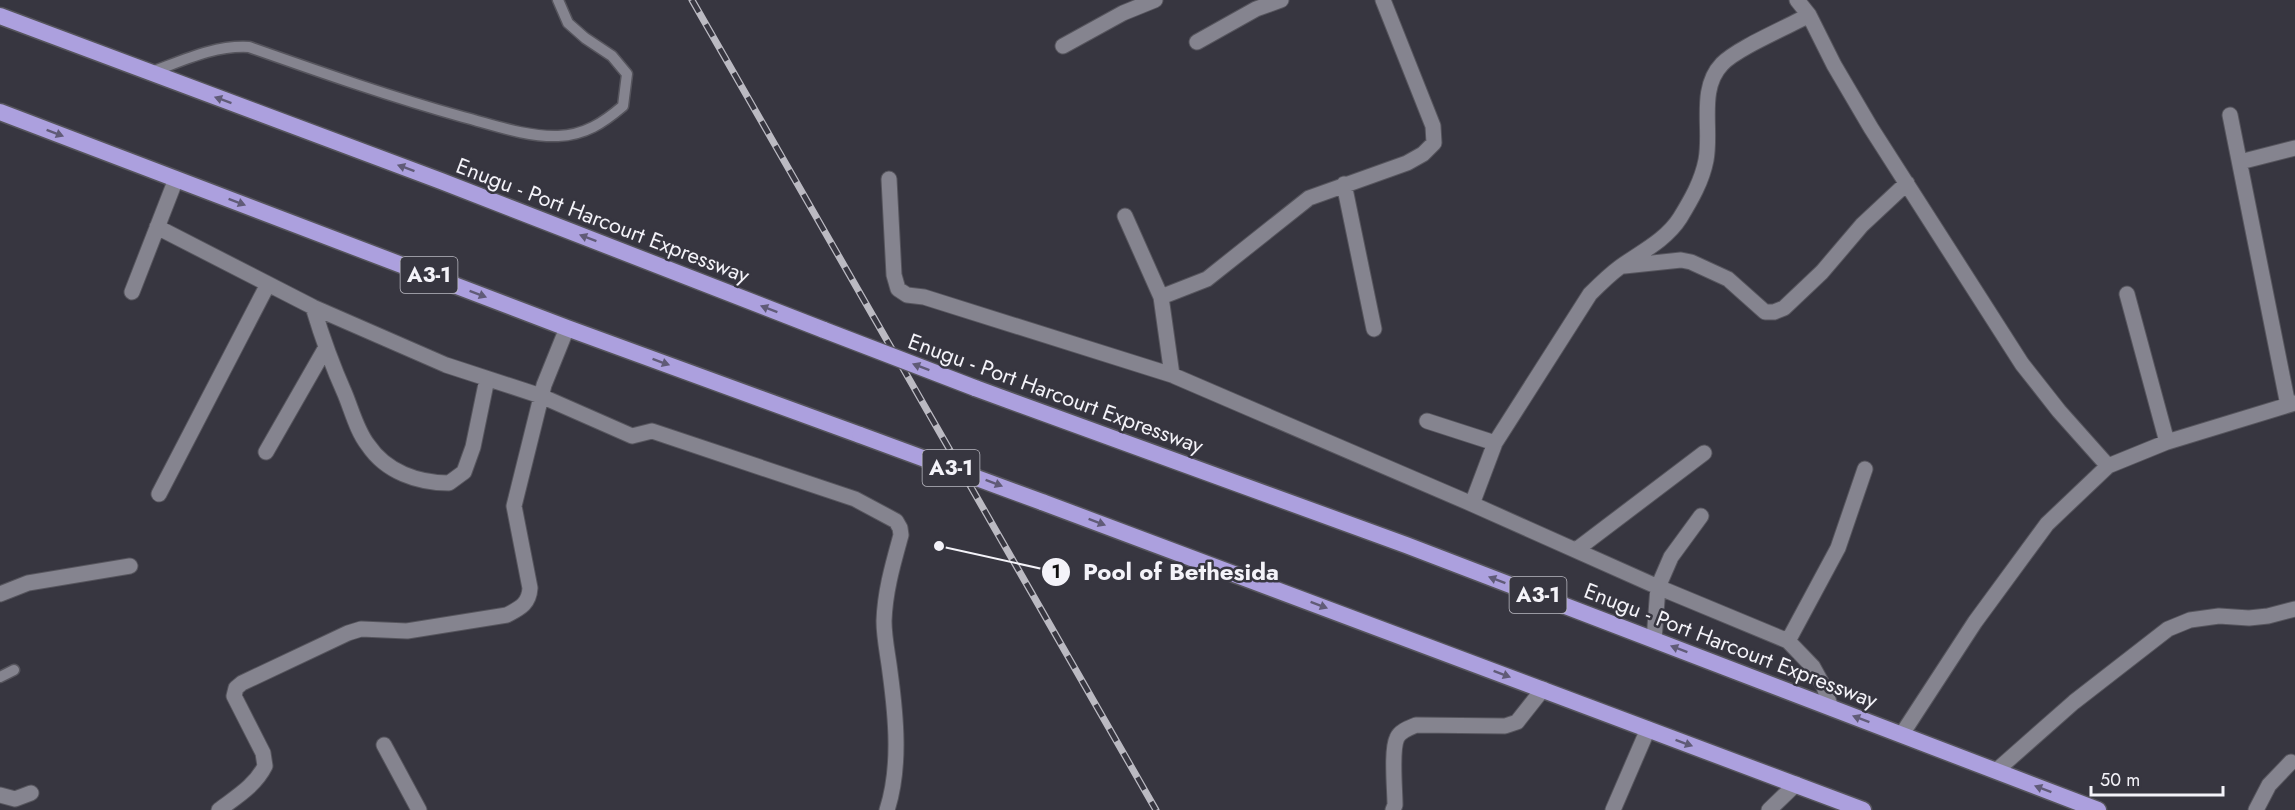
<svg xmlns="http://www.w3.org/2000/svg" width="2295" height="810" font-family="Jost,sans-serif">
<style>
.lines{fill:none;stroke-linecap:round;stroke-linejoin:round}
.service-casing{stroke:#56555d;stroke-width:13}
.minor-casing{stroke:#56555d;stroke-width:17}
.trunk-casing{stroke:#56555d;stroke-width:19}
.service{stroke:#85848f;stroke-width:10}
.minor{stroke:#85848f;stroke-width:15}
.trunk{stroke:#aca0de;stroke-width:16}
.rail-casing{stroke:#bbbac2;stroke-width:7}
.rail{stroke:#373640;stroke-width:4.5;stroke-dasharray:14;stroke-linecap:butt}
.trunk-bridge-casing{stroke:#56555d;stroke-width:19;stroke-linecap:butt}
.trunk-bridge{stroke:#aca0de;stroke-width:16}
.oneway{fill:#605b77}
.labels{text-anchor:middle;stroke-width:5;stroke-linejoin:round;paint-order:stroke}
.shield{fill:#373640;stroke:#bbbac2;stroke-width:1.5}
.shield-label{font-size:21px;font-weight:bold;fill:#f4f3f9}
.street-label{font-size:22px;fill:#f4f3f9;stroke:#373640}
.leader{fill:none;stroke:#f4f3f9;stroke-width:2}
.callout-dot{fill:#f4f3f9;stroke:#373640;stroke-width:2}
.mark-label{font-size:18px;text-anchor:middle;font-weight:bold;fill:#111}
.callout-label{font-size:24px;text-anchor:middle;font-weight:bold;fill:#f4f3f9;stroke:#373640;stroke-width:5;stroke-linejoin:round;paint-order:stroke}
</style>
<rect width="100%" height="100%" fill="#373640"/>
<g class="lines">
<defs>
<path id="service" d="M 149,73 C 182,61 214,45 249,47 C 320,72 391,97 463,117 C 494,125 526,137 558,136 C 585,135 603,123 623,106 L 627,74 L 612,56 L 585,38 L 568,23 L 558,0
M 0,677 L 14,670"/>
<path id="minor" d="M 1797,0 L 1809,15 L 1834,65 L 1871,128 L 2022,364 L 2059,411 L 2108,466
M 1197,42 L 1256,9 L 1281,0
M 1063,46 L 1123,13 L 1155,0
M 2230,115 L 2288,405
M 2240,162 L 2295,148
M 889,179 L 894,275 L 898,289 L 907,295 L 924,297 L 1172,375 L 1472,504 L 1658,587 L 1788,641 L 1813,667 L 1824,687 L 1831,708
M 1344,184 L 1374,329
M 1125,216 L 1161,297 L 1172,375
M 157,227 L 313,307 L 446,365 L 541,396 L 632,436 L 652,431 L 855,499 L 896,521 L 900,528 L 901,535 C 893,564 885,591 884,621 C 884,638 888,655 890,672 C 896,716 901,767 887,810
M 1624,266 L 1681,260 L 1691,262 L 1728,279 L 1765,312 L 1774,312 L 1784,308 L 1822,272 L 1862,225 L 1907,183
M 132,292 L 176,179
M 2127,294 L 2167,442
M 1161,297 L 1207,279 L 1309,198 L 1407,163 L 1423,154 L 1434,143 L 1433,126 L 1383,0
M 313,307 C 322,337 332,365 345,394 C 352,411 357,431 368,445 C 386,472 418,483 449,483 L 464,472 L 473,447 L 487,379
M 1427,421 L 1495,443
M 266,452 L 325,349
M 159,494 L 268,284
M 1472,504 L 1495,443 L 1590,294 C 1600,284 1609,275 1620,267 C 1641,252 1666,240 1680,218 C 1691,200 1702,181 1706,160 C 1712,129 1698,89 1722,64 C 1737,48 1788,27 1809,15
M 1576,550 L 1704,453
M 0,594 L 28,583 L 130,566
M 1654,640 L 1658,587 L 1671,557 L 1701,516
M 1788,641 L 1838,548 L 1865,469
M 1902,734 L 1975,622 L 2047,524 L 2108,466 L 2167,442 L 2295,403
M 384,745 L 419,810
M 1997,770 L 2074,702 L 2168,629 L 2190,620 L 2219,616 L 2249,618 L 2268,616 L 2295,609
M 0,795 L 15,799 L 31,793
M 219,810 C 236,797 255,786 265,766 L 263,753 L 234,696 L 236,688 L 242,683 L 348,633 L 361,629 L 407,631 L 507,615 C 520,608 529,604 530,588 L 514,506 L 544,385 L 567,328
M 1393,810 L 1395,805 C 1395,790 1391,750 1397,738 C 1400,731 1409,728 1416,725 L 1505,726 L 1517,722 L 1543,689
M 1613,810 L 1648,729
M 1769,810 L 1796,784
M 2256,810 L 2269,785 L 2291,762"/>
<path id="trunk" d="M 0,16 L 441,181 L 824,330
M 0,112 L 567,328 L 860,435
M 975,388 L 1406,545 L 2098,810
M 1042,502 L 1863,810"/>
</defs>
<use href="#service" class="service-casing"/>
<use href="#minor" class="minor-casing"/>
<use href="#trunk" class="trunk-casing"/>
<use href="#service" class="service"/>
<use href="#minor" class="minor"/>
<use href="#trunk" class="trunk"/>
<defs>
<path id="rail" d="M 692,0 L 1156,810"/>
</defs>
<use href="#rail" class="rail-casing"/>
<use href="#rail" class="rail"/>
<defs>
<path id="trunk-bridge" d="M 824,330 L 975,388
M 860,435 L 1042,502"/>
</defs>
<use href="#trunk-bridge" class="trunk-bridge-casing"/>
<use href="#trunk-bridge" class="trunk-bridge"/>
</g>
<defs><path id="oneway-solid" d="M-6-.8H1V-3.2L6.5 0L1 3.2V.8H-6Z" transform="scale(1.5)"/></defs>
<g class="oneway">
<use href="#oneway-solid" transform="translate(223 100) rotate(-160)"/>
<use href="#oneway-solid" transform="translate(55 133) rotate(21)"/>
<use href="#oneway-solid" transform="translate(406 168) rotate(-160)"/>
<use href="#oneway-solid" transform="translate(237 202) rotate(21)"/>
<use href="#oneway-solid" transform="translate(588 238) rotate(-159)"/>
<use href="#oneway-solid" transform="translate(478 294) rotate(21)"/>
<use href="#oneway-solid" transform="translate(769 309) rotate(-159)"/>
<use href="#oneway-solid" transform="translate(661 362) rotate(20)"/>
<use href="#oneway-solid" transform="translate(921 367) rotate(-159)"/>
<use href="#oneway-solid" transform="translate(994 483) rotate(21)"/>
<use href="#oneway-solid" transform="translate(1097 522) rotate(21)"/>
<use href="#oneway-solid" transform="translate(1497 580) rotate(-159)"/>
<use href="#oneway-solid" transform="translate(1319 605) rotate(21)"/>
<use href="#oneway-solid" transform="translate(1679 649) rotate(-159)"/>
<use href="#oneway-solid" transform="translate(1502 674) rotate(21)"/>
<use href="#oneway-solid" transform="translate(1861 719) rotate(-159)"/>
<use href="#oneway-solid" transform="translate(1684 743) rotate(20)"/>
<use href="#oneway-solid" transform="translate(2043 789) rotate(-159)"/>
</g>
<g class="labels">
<g class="shield">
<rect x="400.5" y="257" width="57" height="36" rx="4.5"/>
<rect x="922.5" y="450" width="57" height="36" rx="4.5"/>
<rect x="1509.5" y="577" width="57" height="36" rx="4.5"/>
</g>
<g class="shield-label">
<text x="429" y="282">A3-1</text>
<text x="951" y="475">A3-1</text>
<text x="1538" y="602">A3-1</text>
</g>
<g class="street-label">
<text transform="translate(603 220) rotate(21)" y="8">Enugu - Port Harcourt Expressway</text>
<text transform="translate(1056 393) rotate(20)" y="8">Enugu - Port Harcourt Expressway</text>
<text transform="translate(1731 645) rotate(21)" y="8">Enugu - Port Harcourt Expressway</text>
</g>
</g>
<path class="leader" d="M939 546L1056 572"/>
<g class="callout-dot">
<circle cx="939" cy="546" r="6"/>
<circle cx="1056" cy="572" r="15"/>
</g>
<g class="mark-label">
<text x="1056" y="578">1</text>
</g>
<g class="callout-label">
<text x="1181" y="580">Pool of Bethesida</text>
</g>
<path d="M2091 786v9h132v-9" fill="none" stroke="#f4f3f9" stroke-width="3"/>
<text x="2100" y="786" font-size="18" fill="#f4f3f9" stroke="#373640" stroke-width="4.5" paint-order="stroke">50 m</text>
</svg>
